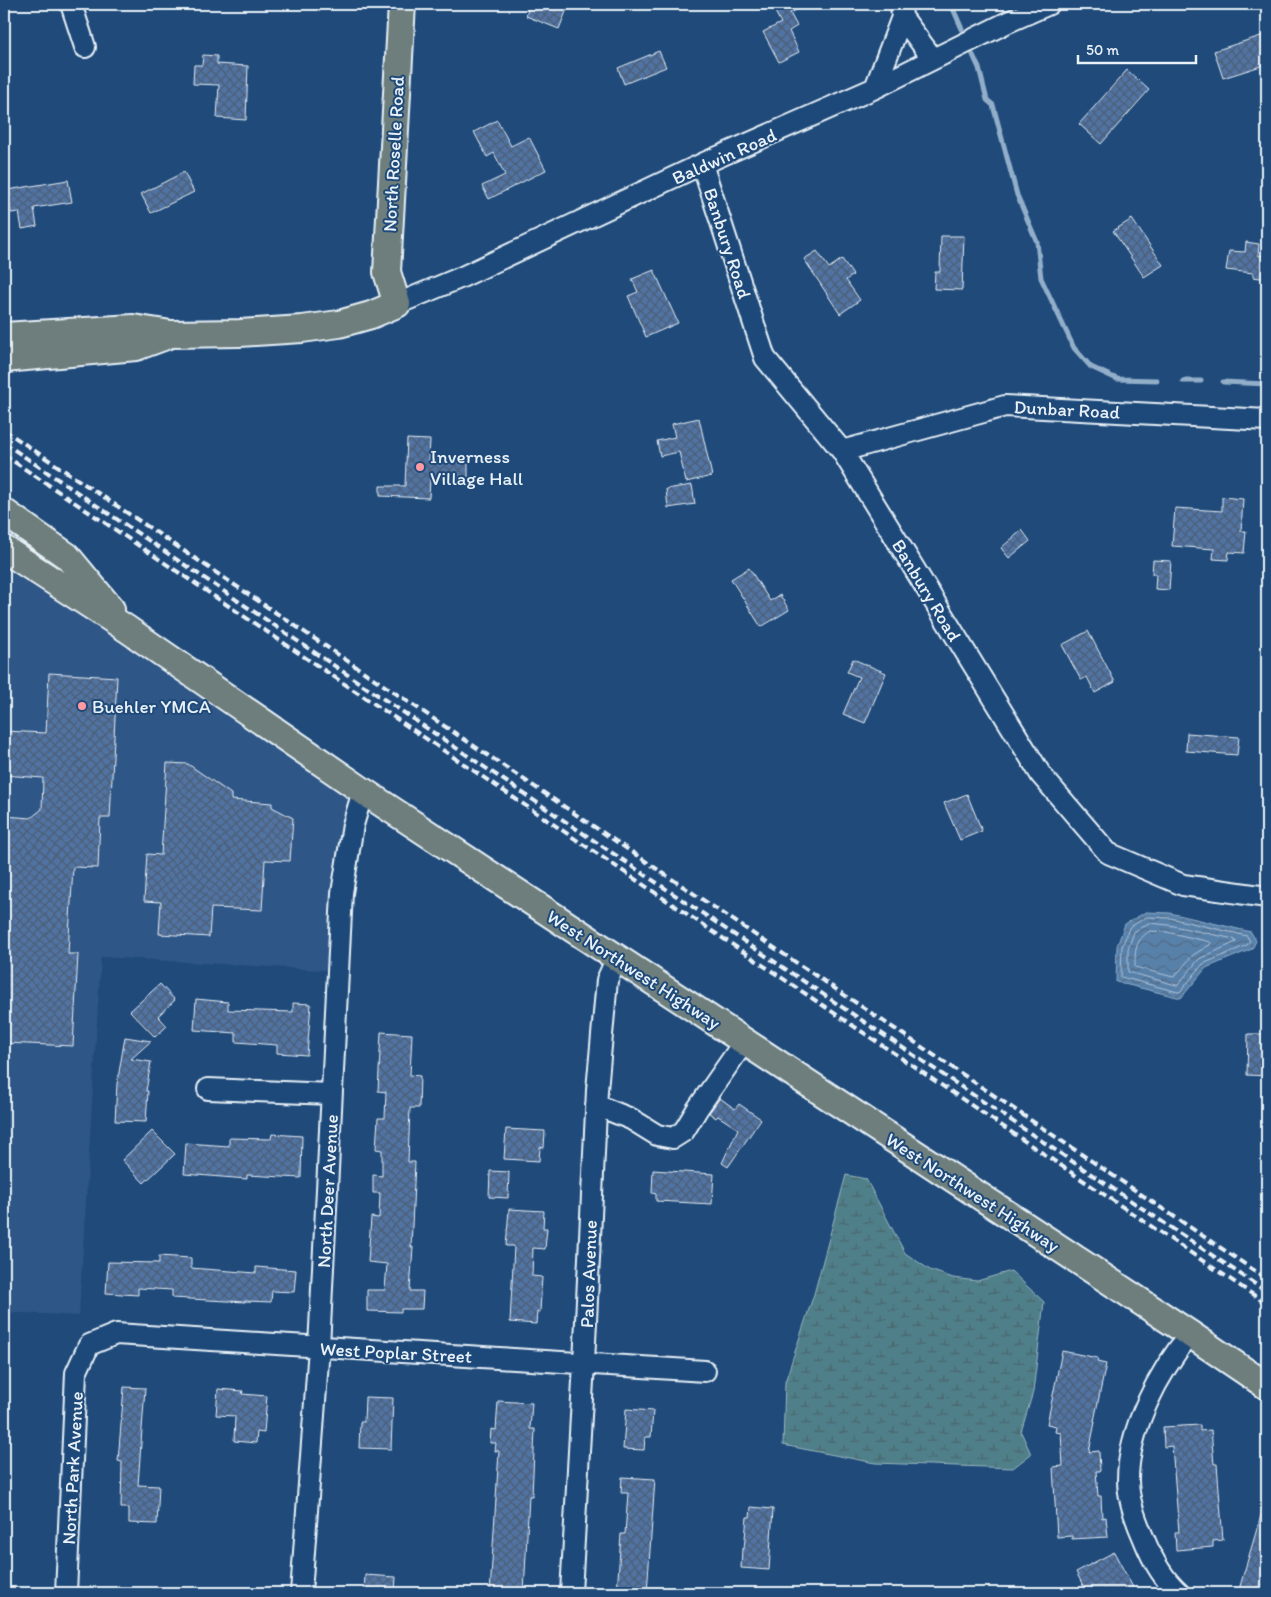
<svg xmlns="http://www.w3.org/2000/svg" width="1271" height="1597" font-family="Itim,sans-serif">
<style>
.built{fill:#2e5686}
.wetland{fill:url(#wetland-marsh);stroke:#9cb8c0}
.water{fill:url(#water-waves);stroke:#92aec9}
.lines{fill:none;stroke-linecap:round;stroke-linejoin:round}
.shore{stroke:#afc4d9;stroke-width:1}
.stream{stroke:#92aec9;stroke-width:5}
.building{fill:url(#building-cross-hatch);stroke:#e8f1f8}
.minor-casing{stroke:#e8f1f8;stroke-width:24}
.major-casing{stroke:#e8f1f8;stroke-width:30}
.minor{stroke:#1f4a7a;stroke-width:20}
.major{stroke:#6d7e7c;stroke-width:26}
.rail{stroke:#e8f1f8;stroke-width:4;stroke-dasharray:8 4;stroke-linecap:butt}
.poi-dot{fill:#ff9aa2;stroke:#1f4a7a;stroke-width:2}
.labels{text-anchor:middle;stroke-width:4;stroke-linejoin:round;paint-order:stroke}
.street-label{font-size:19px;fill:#e8f1f8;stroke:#1f4a7a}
.poi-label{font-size:19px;fill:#e8f1f8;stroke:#1f4a7a;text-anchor:start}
</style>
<defs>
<pattern id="wetland-marsh" width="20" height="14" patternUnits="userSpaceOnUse" patternTransform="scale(1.25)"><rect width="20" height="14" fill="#4f7f89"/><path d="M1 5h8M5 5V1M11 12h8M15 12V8" fill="none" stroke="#4b666d"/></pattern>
<pattern id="water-waves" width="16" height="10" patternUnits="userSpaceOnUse" patternTransform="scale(1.25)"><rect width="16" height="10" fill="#5981aa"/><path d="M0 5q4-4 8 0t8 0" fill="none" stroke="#516a84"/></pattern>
<pattern id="building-cross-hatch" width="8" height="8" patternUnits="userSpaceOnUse" patternTransform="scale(1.25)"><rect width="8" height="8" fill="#5173a3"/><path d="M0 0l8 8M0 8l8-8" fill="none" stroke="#4c5e76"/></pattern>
</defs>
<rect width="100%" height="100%" fill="#1f4a7a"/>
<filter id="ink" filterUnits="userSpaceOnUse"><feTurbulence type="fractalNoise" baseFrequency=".02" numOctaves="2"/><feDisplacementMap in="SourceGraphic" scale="10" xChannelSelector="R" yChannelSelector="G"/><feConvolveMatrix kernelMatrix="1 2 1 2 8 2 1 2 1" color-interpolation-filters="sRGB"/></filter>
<g filter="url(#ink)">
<path class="built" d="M 4,549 L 363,791 L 338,971 L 101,957 L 79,1316 L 4,1312 Z"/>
<path class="wetland" d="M 846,1175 L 866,1179 L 905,1253 L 930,1270 L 953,1278 L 977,1281 L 1011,1271 L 1044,1302 L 1033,1392 L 1021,1432 L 1031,1454 L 1013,1468 L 875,1463 L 783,1445 L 785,1382 L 814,1294 Z"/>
<path class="water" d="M 1146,912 L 1170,913 L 1251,932 L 1256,941 L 1252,949 L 1206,968 L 1181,998 L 1116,982 L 1117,946 L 1125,924 Z"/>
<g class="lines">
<path class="shore" d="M 1147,917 L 1170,918 L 1247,936 L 1250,941 L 1247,945 L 1203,964 L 1180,992 L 1178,992 L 1121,977 L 1122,947 L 1129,928 Z
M 1149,923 L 1169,925 L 1234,939 L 1236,942 L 1199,959 L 1178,985 L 1176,985 L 1128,972 L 1128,949 L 1134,932 Z
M 1150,931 L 1167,932 L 1210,942 L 1211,944 L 1193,955 L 1175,976 L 1173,977 L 1135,967 C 1135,950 1135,940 1150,931 Z"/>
<path class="stream" d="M 951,4 L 962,29
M 973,55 L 979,68 L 987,100 L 993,105 L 1017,195 L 1037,242 L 1041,278 L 1074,348 L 1091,367 L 1117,379 L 1157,380
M 1183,381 L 1201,381
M 1223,382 L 1267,384"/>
</g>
<path class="building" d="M 530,4 L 569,4 L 559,29 L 526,16 Z
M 771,4 L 809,4 L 790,13 L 797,26 L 789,31 L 799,52 L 779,62 L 763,32 L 781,23 Z
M 1267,34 L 1267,64 L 1223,78 L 1214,51 Z
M 659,51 L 666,67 L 624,84 L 618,68 Z
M 203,55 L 217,56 L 217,64 L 248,66 L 246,120 L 217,118 L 219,85 L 193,84 L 194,65 L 202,65 Z
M 1127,70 L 1149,90 L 1101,144 L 1079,124 Z
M 497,120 L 511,146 L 529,137 L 546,170 L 489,199 L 482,186 L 505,175 L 494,153 L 487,157 L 474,132 Z
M 184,172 L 194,192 L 151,213 L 141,194 Z
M 68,180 L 72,202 L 34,208 L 37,226 L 22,229 L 19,212 L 11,213 L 7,190 Z
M 1132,219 L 1163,265 L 1144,277 L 1113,231 Z
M 941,236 L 964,236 L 962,290 L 934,289 L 935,272 L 940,272 Z
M 1246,242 L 1259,244 L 1258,255 L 1267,256 L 1267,279 L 1253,277 L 1253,273 L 1226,270 L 1229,251 L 1245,252 Z
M 817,251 L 829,268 L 842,259 L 853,275 L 846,280 L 860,300 L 840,314 L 804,259 Z
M 654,270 L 678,323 L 646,337 L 628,296 L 638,292 L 632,279 Z
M 699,418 L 712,476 L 686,482 L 679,452 L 660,456 L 657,441 L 675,437 L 672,424 Z
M 407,439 L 430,440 L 429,461 L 468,462 L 468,479 L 430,478 L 429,498 L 380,496 L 380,486 L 405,486 Z
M 692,485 L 695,504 L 668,508 L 666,489 Z
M 1222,497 L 1243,499 L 1241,531 L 1246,531 L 1244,553 L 1229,552 L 1228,560 L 1213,559 L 1214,549 L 1172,546 L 1175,508 L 1222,511 Z
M 1022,530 L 1030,541 L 1009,558 L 1001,548 Z
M 1153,560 L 1171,561 L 1169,590 L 1155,589 L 1156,574 L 1152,574 Z
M 749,568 L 770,601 L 780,595 L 789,610 L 761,627 L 731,579 Z
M 1088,631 L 1115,682 L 1095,693 L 1087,677 L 1081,680 L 1062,645 Z
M 853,659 L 886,673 L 865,723 L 843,714 L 859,677 L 847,672 Z
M 49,673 L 117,677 L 110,818 L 100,818 L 98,868 L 73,867 L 68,954 L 78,954 L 73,1046 L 4,1043 L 4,816 L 31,818 L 42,809 L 43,778 L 4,775 L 4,731 L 46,733 Z
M 1187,733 L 1239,737 L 1237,755 L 1186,751 Z
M 167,763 L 188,764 L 231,794 L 231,800 L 272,803 L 272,807 L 293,818 L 290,861 L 265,860 L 262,910 L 211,908 L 209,937 L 159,934 L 161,902 L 144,901 L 147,854 L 161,855 Z
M 967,794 L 982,831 L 960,840 L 944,803 Z
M 160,984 L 175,1000 L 158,1016 L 167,1026 L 155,1037 L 130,1011 Z
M 196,999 L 228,1002 L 228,1010 L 293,1012 L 293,1003 L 311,1004 L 307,1055 L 277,1053 L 277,1045 L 236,1042 L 236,1033 L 194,1030 Z
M 381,1032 L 412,1034 L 410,1075 L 420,1076 L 419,1108 L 410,1108 L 408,1162 L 415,1162 L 411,1247 L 413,1247 L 410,1291 L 423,1291 L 422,1309 L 401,1309 L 401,1312 L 367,1311 L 367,1290 L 385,1290 L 387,1264 L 368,1262 L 371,1217 L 379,1218 L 380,1193 L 373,1193 L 373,1175 L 382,1176 L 382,1150 L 376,1149 L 378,1118 L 385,1118 L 386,1092 L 378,1091 Z
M 1248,1034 L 1267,1034 L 1267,1076 L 1247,1075 Z
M 125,1037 L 151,1041 L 131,1059 L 151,1062 L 146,1091 L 148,1091 L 146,1122 L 115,1121 L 117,1084 Z
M 720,1098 L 735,1109 L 739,1104 L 761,1119 L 728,1167 L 722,1163 L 738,1129 L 718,1116 L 716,1118 L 709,1113 Z
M 506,1129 L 545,1131 L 544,1148 L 540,1147 L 539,1161 L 504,1159 Z
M 152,1131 L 175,1154 L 144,1183 L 122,1160 Z
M 272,1134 L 302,1136 L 301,1178 L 247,1175 L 247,1179 L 184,1174 L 186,1143 L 229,1146 L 229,1138 L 271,1139 Z
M 653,1170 L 714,1174 L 712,1204 L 656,1201 L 656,1194 L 652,1193 Z
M 490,1171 L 509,1172 L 508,1198 L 489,1197 Z
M 509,1209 L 544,1211 L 543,1228 L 547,1228 L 545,1249 L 533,1248 L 532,1276 L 542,1277 L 540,1312 L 537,1312 L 536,1324 L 510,1322 L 514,1246 L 506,1246 Z
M 159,1256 L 191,1258 L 191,1268 L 256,1273 L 256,1267 L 296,1270 L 294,1292 L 272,1291 L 271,1302 L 245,1301 L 245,1302 L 172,1298 L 172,1290 L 138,1288 L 138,1295 L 106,1293 L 108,1262 L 159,1263 Z
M 1062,1351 L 1098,1358 L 1097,1362 L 1106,1364 L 1094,1421 L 1095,1422 L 1089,1452 L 1099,1451 L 1100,1471 L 1096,1471 L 1098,1496 L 1101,1496 L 1102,1518 L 1106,1517 L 1108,1537 L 1072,1539 L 1072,1536 L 1057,1537 L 1053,1467 L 1063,1466 L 1061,1433 L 1055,1432 L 1056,1426 L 1047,1424 Z
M 124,1387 L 145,1388 L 138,1485 L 159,1486 L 157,1524 L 129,1523 L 129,1508 L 121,1508 L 122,1462 L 118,1461 Z
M 218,1389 L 243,1391 L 242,1394 L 267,1396 L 264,1433 L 257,1432 L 256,1443 L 234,1441 L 235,1416 L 216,1415 Z
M 365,1397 L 393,1398 L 391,1449 L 359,1448 L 360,1422 L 364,1422 Z
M 498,1401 L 532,1403 L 530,1429 L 535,1429 L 532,1496 L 529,1496 L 524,1593 L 490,1593 L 499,1451 L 495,1451 L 496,1443 L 490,1443 L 491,1429 L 496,1430 Z
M 626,1409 L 653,1411 L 651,1437 L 645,1437 L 644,1450 L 623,1449 Z
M 1200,1425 L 1200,1431 L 1211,1430 L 1214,1464 L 1217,1464 L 1223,1540 L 1213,1541 L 1213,1547 L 1176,1550 L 1175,1532 L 1179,1532 L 1172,1446 L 1164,1447 L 1163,1427 Z
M 622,1477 L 655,1479 L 647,1593 L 617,1593 L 621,1534 L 625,1534 L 628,1493 L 621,1493 Z
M 1264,1505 L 1267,1505 L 1267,1593 L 1238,1593 Z
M 751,1507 L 773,1509 L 769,1570 L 741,1568 L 742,1549 L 744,1549 L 747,1517 L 750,1517 Z
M 1114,1552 L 1136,1593 L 1087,1593 L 1076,1572 Z
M 365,1575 L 396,1577 L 395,1593 L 364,1593 Z"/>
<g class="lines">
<defs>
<path id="minor" d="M 71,4 L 85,47
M 902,17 L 933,59
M 875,88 L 902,17 L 901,4
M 702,164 L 765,358 L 842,451 L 1041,775 L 1108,853 L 1183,885 L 1267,897
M 397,304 L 462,277 L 702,164 L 875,88 L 1008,22 L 1049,4
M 842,451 L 1005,406 L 1267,420
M 208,1089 L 331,1094
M 596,1105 L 631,1119 L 657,1135 L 673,1138 L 684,1131 L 698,1108 L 744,1042
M 66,1593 L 76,1373 L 89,1345 L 116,1334 L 705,1371
M 301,1593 L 319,1347 L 342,893 L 353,825 L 363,791
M 571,1593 L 584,1363 L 597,1090 L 607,980 L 617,958
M 1179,1593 C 1163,1579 1152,1559 1144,1539 C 1136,1521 1128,1500 1128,1480 C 1128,1429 1159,1372 1190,1334"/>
<path id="major" d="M 4,336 L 133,328 L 171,334 L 240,333 L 302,329 L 339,324 L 371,315 L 397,304 L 387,272 L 402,4
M 4,359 L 136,347 L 166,336
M 4,512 L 67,556 L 111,609
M 4,549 L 127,629 L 363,791 L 1190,1334 L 1267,1386"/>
</defs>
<use href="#minor" class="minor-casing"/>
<use href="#major" class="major-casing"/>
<use href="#minor" class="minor"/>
<use href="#major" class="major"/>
<path class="rail" d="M 4,430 L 1267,1279
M 4,443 L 517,789 L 1267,1292
M 4,455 L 1267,1304"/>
</g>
</g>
<g class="poi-dot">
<circle cx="420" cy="467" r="5"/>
<circle cx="82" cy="706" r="5"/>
</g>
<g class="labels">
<g class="street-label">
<text transform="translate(393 154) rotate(-87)" y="7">North Roselle Road</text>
<text transform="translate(724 156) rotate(-24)" y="7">Baldwin Road</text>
<text transform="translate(728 243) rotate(72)" y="7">Banbury Road</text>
<text transform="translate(1067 409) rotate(3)" y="7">Dunbar Road</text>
<text transform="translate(927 590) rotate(59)" y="7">Banbury Road</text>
<text transform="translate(634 969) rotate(33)" y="7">West Northwest Highway</text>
<text transform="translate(327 1191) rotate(-87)" y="7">North Deer Avenue</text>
<text transform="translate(973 1192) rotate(33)" y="7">West Northwest Highway</text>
<text transform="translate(588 1274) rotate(-88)" y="7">Palos Avenue</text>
<text transform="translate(396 1352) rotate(3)" y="7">West Poplar Street</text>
<text transform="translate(72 1468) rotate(-87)" y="7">North Park Avenue</text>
</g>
<g class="poi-label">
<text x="430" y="463">Inverness<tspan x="430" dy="22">Village Hall</tspan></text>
<text x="92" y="713">Buehler YMCA</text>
</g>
</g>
<rect width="1271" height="1597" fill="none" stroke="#1f4a7a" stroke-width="20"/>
<rect x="10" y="10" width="1251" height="1577" fill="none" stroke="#e8f1f8" stroke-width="2" filter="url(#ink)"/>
<path d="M1078 55v8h118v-8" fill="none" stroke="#e8f1f8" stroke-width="2.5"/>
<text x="1086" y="55" font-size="15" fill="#e8f1f8" stroke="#1f4a7a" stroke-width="4" paint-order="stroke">50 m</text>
</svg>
